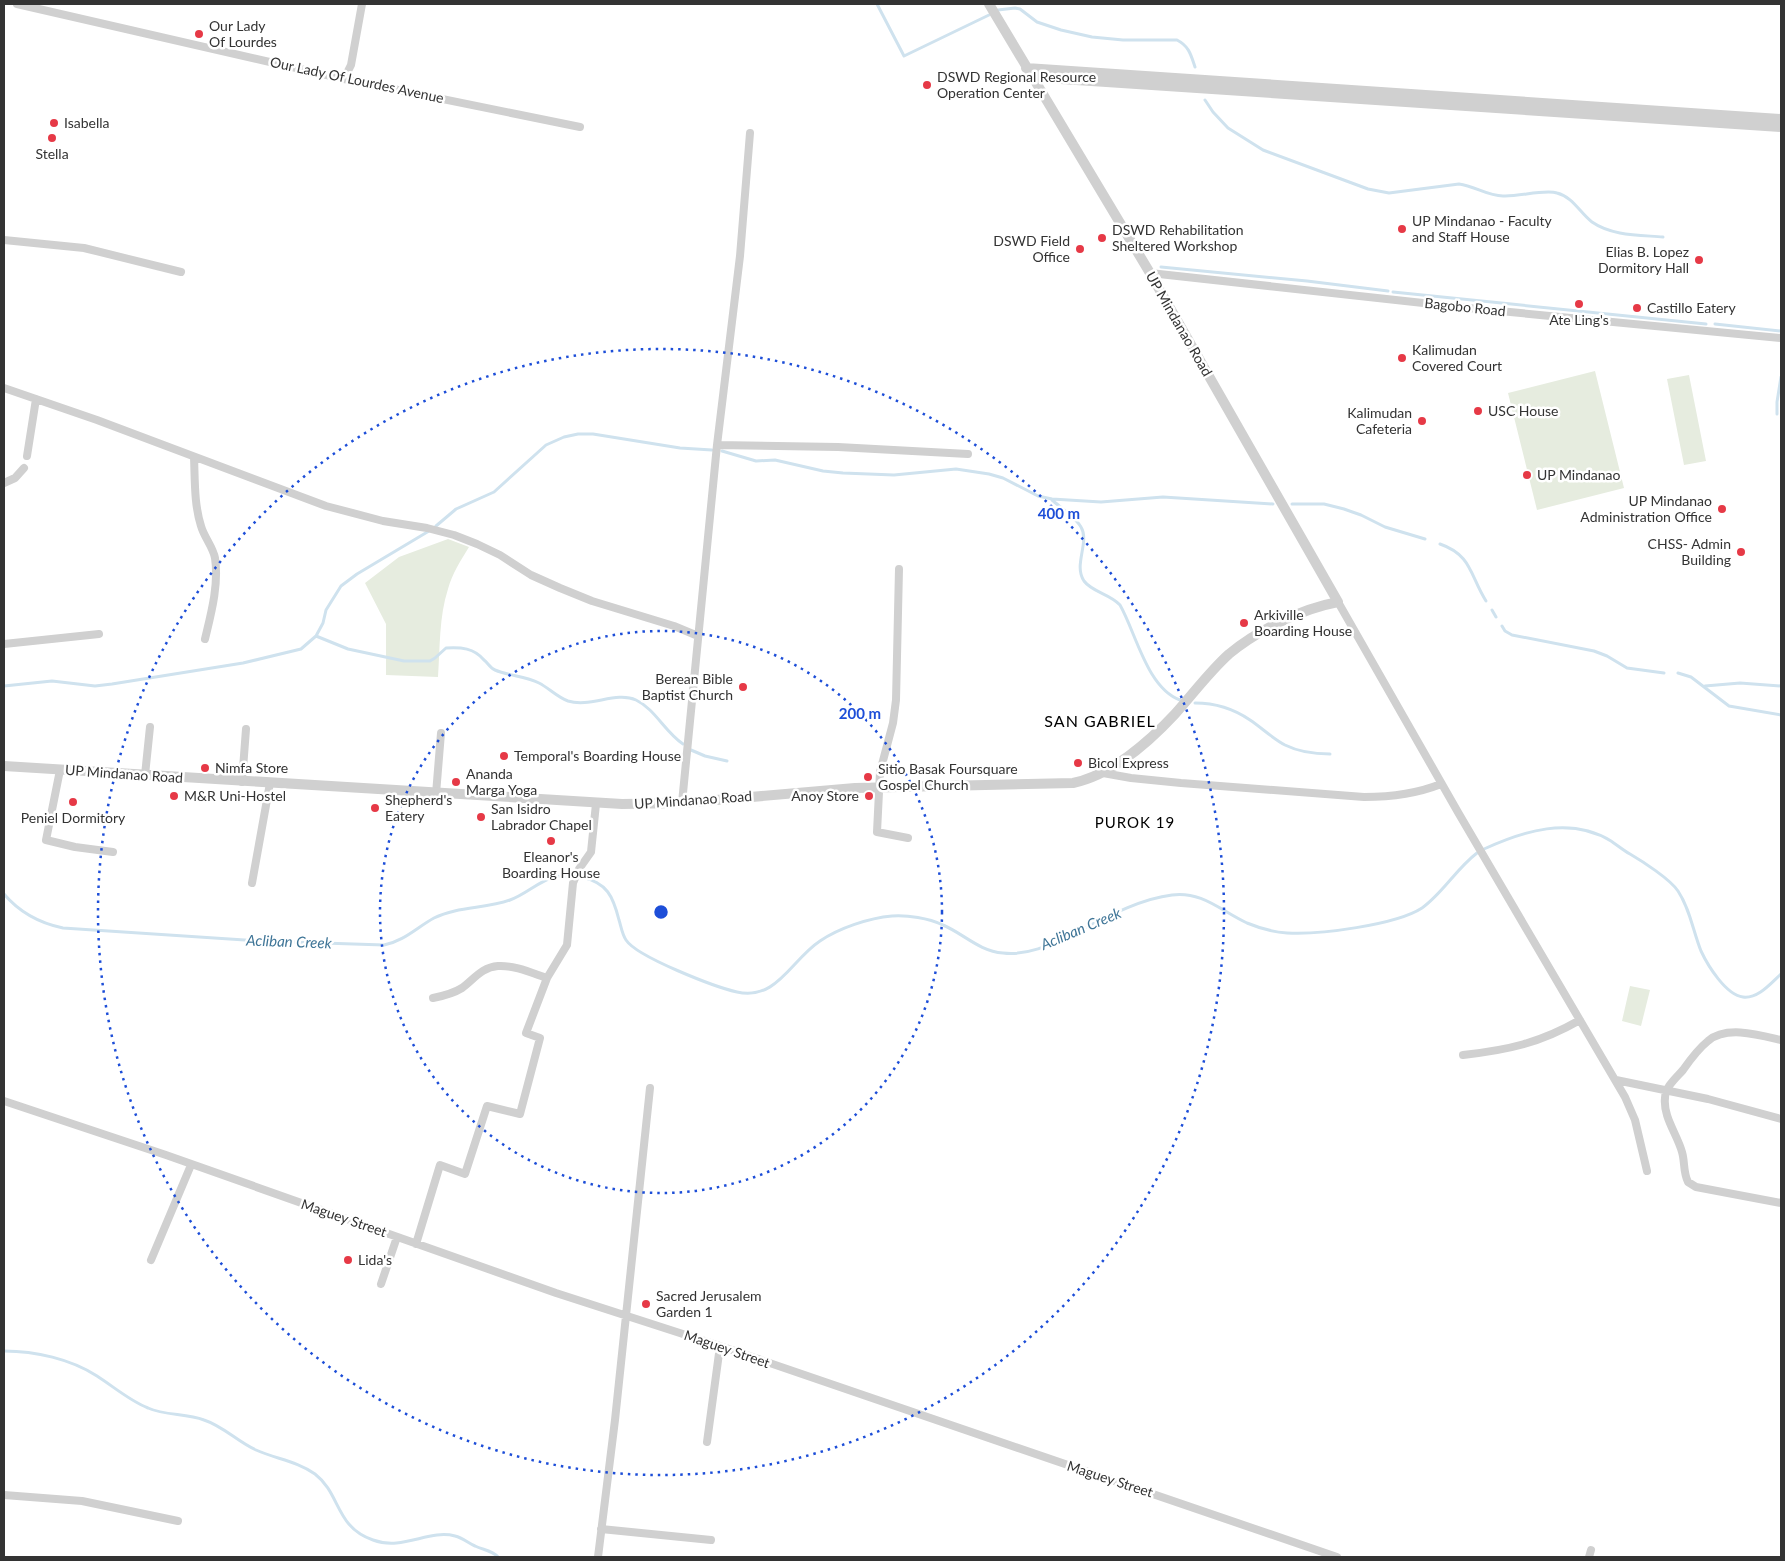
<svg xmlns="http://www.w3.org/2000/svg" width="1785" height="1561" font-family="Lato,sans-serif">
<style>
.green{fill:#e6ecdf}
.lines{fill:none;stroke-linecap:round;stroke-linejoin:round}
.stream{stroke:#cfe2ee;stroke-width:3}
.minor{stroke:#d0d0d0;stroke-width:8}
.tertiary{stroke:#d0d0d0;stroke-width:10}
.ring{fill:none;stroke:#1d4ed8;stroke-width:2.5;stroke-dasharray:2.5 5}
.poi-dot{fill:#e63946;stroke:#fff;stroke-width:2}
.labels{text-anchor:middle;stroke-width:5;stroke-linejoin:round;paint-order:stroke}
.poi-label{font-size:14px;fill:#333;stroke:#fff;text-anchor:start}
.street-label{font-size:14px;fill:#333;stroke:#fff}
.neighbourhood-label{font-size:15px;letter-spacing:1px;fill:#000;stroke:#fff}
.water-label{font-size:15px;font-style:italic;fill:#3f7597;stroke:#fff}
.quarter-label{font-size:16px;letter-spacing:1px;fill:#000;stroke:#fff}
.centre{fill:#1d4ed8;stroke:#fff;stroke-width:2.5}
.ring-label{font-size:15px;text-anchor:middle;font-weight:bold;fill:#1d4ed8;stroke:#fff;stroke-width:5;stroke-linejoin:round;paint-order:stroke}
</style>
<rect width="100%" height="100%" fill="#fff"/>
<path class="green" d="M 1595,371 L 1624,488 L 1537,510 L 1508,393 Z
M 1689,375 L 1706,461 L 1684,465 L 1667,379 Z
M 448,539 L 469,547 C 461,560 452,574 448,589 C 439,616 440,649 438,677 L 386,675 L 386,624 L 365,583 L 399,557 Z
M 1630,986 L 1650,990 L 1641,1026 L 1622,1021 Z"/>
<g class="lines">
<path class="stream" d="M 877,4 L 904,56 L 989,15
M 998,10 L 1015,8 L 1020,9 L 1037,22 L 1061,30 L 1092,37 L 1123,40 L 1177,40 C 1189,46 1191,55 1195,67
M 1205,100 L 1213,112 L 1228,128 L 1263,150 L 1368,189 L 1389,193 L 1459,184 C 1475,186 1487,196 1503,196 C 1518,197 1545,189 1557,193 C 1573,197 1580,213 1592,222 C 1612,236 1640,235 1663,237
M 1161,267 L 1307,281 L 1388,291
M 1393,292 L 1706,324
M 1715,324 L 1781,331
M 1777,414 L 1777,402 L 1781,377
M 722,451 L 756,461 L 775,460 L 823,471 L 843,473 L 894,475 L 956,469 L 989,474 L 1003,478 L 1038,496 L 1052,499 L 1101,502 L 1163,497 L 1273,504
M 1052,500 C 1060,507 1076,518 1081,527 C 1090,542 1073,565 1084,581 C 1092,592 1110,594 1120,605 C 1136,633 1147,688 1180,700
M 1292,504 L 1324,504 L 1344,509 L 1361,515 L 1385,527 L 1425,539
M 436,526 L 456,509 L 494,492 L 546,445 L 564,437 L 578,434 L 593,434 L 680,448 L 712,450
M 1440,544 C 1472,555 1470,576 1486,601
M 1492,610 L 1496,617
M 1502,626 L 1505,631 L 1512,635 L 1594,651 L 1607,656 L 1627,668 L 1664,673
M 316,636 L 348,649 L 404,661 L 430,661 L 435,658 L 446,648 C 461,647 474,648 484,660 C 488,663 490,668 495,670 C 509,676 525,676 539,683 C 549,688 557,697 568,701 C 590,708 616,691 636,700 C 655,709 665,732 683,744
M 1678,673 L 1691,677 L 1729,706 L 1781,715
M 4,686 L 52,681 L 95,686 L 112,684 L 243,663 L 301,649 L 316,636 L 323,623 L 326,610 L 341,586 L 357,574 L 429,531
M 1705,686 L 1740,683 L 1781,686
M 1195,703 C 1214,703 1234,709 1250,720 C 1262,728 1272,738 1285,745 C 1299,752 1315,754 1330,754
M 691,750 L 705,756 L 727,761
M 1484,849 C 1523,831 1570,816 1611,841 C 1617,845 1623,850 1630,854 C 1642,861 1670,879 1678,891 C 1690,909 1693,931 1701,951 C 1708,966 1726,995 1743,997 C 1758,999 1771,983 1781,974
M 582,877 C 607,883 613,896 619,920 C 621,926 622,934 626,940 C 637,957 715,987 737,992 C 777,1001 791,960 820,941 C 839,928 869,918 892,916 C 908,915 928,918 943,925 C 964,934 979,951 1003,953 C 1027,956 1050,945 1071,935 C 1101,920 1138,899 1172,895 C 1202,891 1221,911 1247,923 C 1259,928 1273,932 1287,933 C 1318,935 1396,925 1422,908 C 1443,893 1456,869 1477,853
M 4,894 C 20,913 39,923 63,928 L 261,941 L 384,945 C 404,941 416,928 434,918 C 458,906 486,909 510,900 C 525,895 539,881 554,877 C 559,876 565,876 570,876
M 4,1351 C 35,1351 71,1359 97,1376 C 114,1387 130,1401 148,1408 C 166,1416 186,1413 204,1420 C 223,1426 238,1442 256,1450 C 276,1459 297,1461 315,1474 C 341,1494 335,1527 373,1540 C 403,1551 429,1529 455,1536 C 463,1538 468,1543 475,1546 C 483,1550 492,1550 498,1557"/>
<path class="minor" d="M 17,4 L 344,79 L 580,127
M 344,79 L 351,65 L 362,4
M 4,240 L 84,248 L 181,272
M 1150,273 L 1478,309 L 1781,338
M 4,388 L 97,420 L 326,506 L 383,521 L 427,528 L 454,535 L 477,544 L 500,555 L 531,575 L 560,588 L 592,601 L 674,626 L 698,636
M 717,445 L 838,447 L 968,454
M 27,456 L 36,399
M 194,457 C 195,480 194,504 201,526 C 204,537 213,547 215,558 C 219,585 211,614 205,639
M 4,483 L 15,478 L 24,468
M 899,569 L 896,700 L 893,723 L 880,772 L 877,832 L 908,838
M 1338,602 L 1459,814 L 1625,1097 L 1635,1120 L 1647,1171
M 4,644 L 99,634
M 60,770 L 46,840 L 75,847 L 113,852
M 1103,773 L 1131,778 L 1181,783 L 1364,797 C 1391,797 1416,794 1441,784
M 145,775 L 150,727
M 242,782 L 246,729
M 436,794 L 441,733
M 682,803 L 717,445 L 740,256 L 750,133
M 252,883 L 270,783
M 433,998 C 443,996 454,993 462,988 C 474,979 482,967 498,966 C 514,965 532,973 547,978
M 1781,1040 C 1760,1035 1726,1025 1708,1041 C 1698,1049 1690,1060 1683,1070 C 1676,1078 1665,1087 1665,1098 C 1663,1117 1677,1134 1682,1152 C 1685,1162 1683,1172 1688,1182 L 1696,1187 L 1781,1203
M 1463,1055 C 1508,1050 1540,1043 1580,1020
M 1616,1080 L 1708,1099 L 1781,1119
M 4,1101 L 166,1155 L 556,1293 L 720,1346 L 1337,1557
M 416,1244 L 440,1165 L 465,1174 L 487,1106 L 520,1114 L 540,1038 L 526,1033 L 547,978 L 567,945 L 573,883 L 579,869 L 591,852 L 596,804
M 151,1260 L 191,1165
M 381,1284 L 397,1237
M 707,1442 L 720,1346
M 4,1495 L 82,1501 L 178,1521
M 601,1529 L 711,1540
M 598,1557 L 615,1420 L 650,1088
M 1589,1557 L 1591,1550"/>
<path class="tertiary" d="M 1026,68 L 1781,119
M 1031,77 L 1781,127
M 4,766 L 622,804 L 682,803 L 855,788 L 1073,783 C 1111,775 1149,742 1175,714 C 1193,694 1209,672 1229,654 C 1258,630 1301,609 1338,602 L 1150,273 L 989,4"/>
</g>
<g class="ring">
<circle cx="661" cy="912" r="281"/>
<circle cx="661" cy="912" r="563"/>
</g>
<g class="poi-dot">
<circle cx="199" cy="34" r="5"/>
<circle cx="927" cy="85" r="5"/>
<circle cx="54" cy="123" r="5"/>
<circle cx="52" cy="138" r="5"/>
<circle cx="1402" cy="229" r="5"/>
<circle cx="1102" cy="238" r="5"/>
<circle cx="1080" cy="249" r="5"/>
<circle cx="1699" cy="260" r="5"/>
<circle cx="1579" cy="304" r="5"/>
<circle cx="1637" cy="308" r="5"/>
<circle cx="1402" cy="358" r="5"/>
<circle cx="1478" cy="411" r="5"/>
<circle cx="1422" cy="421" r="5"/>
<circle cx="1527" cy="475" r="5"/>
<circle cx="1722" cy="509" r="5"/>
<circle cx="1741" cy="552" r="5"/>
<circle cx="1244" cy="623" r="5"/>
<circle cx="743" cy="687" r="5"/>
<circle cx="504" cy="756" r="5"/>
<circle cx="1078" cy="763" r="5"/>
<circle cx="205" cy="768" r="5"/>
<circle cx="868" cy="777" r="5"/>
<circle cx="456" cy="782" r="5"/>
<circle cx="174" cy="796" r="5"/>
<circle cx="869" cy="796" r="5"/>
<circle cx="73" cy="802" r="5"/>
<circle cx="375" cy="808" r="5"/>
<circle cx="481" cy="817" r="5"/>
<circle cx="551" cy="841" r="5"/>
<circle cx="348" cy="1260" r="5"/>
<circle cx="646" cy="1304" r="5"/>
</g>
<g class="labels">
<g class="poi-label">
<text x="209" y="31">Our Lady<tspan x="209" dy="16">Of Lourdes</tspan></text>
<text x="937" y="82">DSWD Regional Resource<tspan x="937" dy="16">Operation Center</tspan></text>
<text x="64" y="128">Isabella</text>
<text x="52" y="159" text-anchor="middle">Stella</text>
<text x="1412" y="226">UP Mindanao - Faculty<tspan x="1412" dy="16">and Staff House</tspan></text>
<text x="1112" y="235">DSWD Rehabilitation<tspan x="1112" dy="16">Sheltered Workshop</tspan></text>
<text x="1070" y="246" text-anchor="end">DSWD Field<tspan x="1070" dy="16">Office</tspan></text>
<text x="1689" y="257" text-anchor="end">Elias B. Lopez<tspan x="1689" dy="16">Dormitory Hall</tspan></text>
<text x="1647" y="313">Castillo Eatery</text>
<text x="1579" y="325" text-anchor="middle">Ate Ling's</text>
<text x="1412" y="355">Kalimudan<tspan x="1412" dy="16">Covered Court</tspan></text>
<text x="1488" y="416">USC House</text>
<text x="1412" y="418" text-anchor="end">Kalimudan<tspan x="1412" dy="16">Cafeteria</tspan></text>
<text x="1537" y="480">UP Mindanao</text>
<text x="1712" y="506" text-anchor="end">UP Mindanao<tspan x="1712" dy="16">Administration Office</tspan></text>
<text x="1731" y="549" text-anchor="end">CHSS- Admin<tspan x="1731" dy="16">Building</tspan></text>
<text x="1254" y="620">Arkiville<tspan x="1254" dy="16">Boarding House</tspan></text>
<text x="733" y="684" text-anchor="end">Berean Bible<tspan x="733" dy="16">Baptist Church</tspan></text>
<text x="514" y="761">Temporal's Boarding House</text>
<text x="1088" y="768">Bicol Express</text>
<text x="215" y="773">Nimfa Store</text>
<text x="878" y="774">Sitio Basak Foursquare<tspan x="878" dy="16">Gospel Church</tspan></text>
<text x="466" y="779">Ananda<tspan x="466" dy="16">Marga Yoga</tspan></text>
<text x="184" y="801">M&amp;R Uni-Hostel</text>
<text x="859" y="801" text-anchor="end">Anoy Store</text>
<text x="385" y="805">Shepherd's<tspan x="385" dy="16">Eatery</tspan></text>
<text x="491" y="814">San Isidro<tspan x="491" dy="16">Labrador Chapel</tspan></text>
<text x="73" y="823" text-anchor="middle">Peniel Dormitory</text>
<text x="551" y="862" text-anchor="middle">Eleanor's<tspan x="551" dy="16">Boarding House</tspan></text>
<text x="358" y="1265">Lida's</text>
<text x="656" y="1301">Sacred Jerusalem<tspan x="656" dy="16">Garden 1</tspan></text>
</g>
<g class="street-label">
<text transform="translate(357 80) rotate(12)" y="5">Our Lady Of Lourdes Avenue</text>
<text transform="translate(1465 307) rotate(6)" y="5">Bagobo Road</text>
<text transform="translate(1179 324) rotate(60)" y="5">UP Mindanao Road</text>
<text transform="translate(124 774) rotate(4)" y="5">UP Mindanao Road</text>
<text transform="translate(693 800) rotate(-4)" y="5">UP Mindanao Road</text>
<text transform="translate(344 1218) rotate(19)" y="5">Maguey Street</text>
<text transform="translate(727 1349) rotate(19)" y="5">Maguey Street</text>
<text transform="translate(1110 1479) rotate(18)" y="5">Maguey Street</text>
</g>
<g class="neighbourhood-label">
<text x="1135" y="828">PUROK 19</text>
</g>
<g class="water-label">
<text transform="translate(1081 929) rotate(-23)" y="5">Acliban Creek</text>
<text transform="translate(289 942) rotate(2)" y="5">Acliban Creek</text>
</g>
<g class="quarter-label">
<text x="1100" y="727">SAN GABRIEL</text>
</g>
</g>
<circle cx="661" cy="912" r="8" class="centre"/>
<g class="ring-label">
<text x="1059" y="519">400 m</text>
<text x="860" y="719">200 m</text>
</g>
<rect width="1785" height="1561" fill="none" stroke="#333333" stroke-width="10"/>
</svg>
